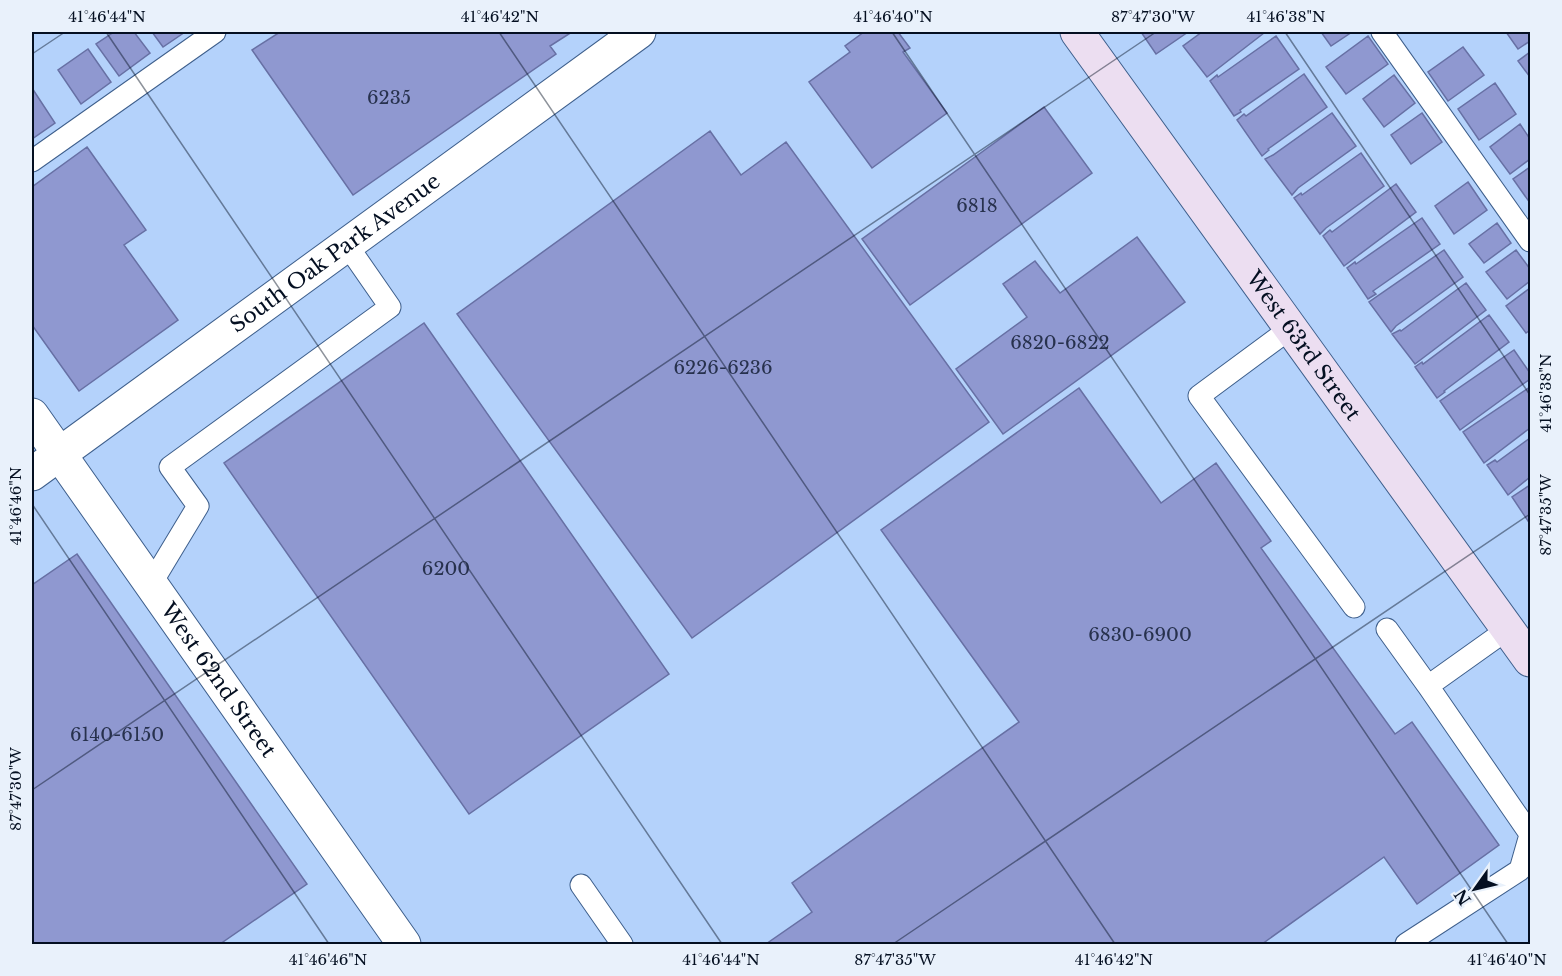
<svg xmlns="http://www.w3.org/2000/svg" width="1562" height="976" font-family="'Libre Baskerville',serif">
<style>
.building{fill:#8f98d0;stroke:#6770a4;stroke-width:1.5}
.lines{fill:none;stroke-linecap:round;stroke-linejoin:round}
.lane-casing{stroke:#3e5f8c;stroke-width:23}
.street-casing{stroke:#3e5f8c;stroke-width:35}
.secondary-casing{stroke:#3e5f8c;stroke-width:35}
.lane{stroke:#fff;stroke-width:21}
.street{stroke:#fff;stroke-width:33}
.secondary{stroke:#ecdef1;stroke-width:33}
.ticks{fill:none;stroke:#040f21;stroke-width:1.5;stroke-opacity:0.45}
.labels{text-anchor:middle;stroke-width:6;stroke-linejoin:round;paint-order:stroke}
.number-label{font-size:18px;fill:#27314d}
.street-label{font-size:21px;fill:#040f21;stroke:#e9f1fb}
.neatline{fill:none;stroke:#040f21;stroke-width:2}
.ticks-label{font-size:15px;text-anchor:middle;fill:#040f21}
</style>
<rect width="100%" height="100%" fill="#b4d2fb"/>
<path class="building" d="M 114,32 L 134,32 L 150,53 L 119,76 L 96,44 Z
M 152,32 L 185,32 L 163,47 Z
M 280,32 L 572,32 L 550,46 L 556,54 L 353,195 L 252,50 Z
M 864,32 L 898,32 L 910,48 L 903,52 L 947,113 L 872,168 L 809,82 L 850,52 L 845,46 Z
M 1141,32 L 1188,32 L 1156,54 Z
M 1202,32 L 1263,32 L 1264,33 L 1207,77 L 1183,46 Z
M 1321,32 L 1352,32 L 1331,46 Z
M 1506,32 L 1530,32 L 1530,41 L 1518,49 Z
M 1276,36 L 1299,69 L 1240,110 L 1241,112 L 1234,116 L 1210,81 L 1217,75 L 1218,77 Z
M 1368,36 L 1388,64 L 1346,94 L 1326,67 Z
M 1463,47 L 1484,75 L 1448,101 L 1428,72 Z
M 88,49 L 111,82 L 81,104 L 58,70 Z
M 1530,52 L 1530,77 L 1518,61 Z
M 1304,74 L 1327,107 L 1268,149 L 1269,150 L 1262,156 L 1237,120 L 1244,114 L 1246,116 Z
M 1394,75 L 1415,103 L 1384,127 L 1363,99 Z
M 1495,83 L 1516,114 L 1479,140 L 1458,109 Z
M 32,88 L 55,123 L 32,139 Z
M 1044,107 L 1092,173 L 910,305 L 862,239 Z
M 1332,113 L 1356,146 L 1298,188 L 1292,195 L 1265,159 L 1273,155 Z
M 1422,113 L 1442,142 L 1411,164 L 1391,135 Z
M 1520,124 L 1530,139 L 1530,159 L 1510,174 L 1490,147 Z
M 710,131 L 741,175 L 786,142 L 989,422 L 692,638 L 457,314 Z
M 87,147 L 146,230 L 124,245 L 178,320 L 79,391 L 32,325 L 32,187 Z
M 1361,153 L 1384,186 L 1326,228 L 1320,234 L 1294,198 L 1301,193 L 1302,195 Z
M 1530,167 L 1530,203 L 1513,179 Z
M 1468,182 L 1487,210 L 1454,234 L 1435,206 Z
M 1396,184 L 1416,212 L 1344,266 L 1323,236 L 1330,230 L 1332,232 Z
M 1422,218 L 1440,244 L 1373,291 L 1376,294 L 1368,299 L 1347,268 L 1355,262 L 1356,264 Z
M 1497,223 L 1511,243 L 1484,263 L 1469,244 Z
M 1137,237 L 1185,302 L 1003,434 L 956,369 L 1027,317 L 1003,284 L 1035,261 L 1060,293 Z
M 1444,250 L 1463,277 L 1396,326 L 1391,332 L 1369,302 Z
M 1516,250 L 1530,269 L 1530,281 L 1507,299 L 1486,272 Z
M 1466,283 L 1486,310 L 1415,364 L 1392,334 L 1400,330 L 1401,331 Z
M 1530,288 L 1530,330 L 1526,333 L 1506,306 Z
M 1489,315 L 1509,342 L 1444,391 L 1445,392 L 1437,398 L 1415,367 L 1422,362 L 1423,364 Z
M 424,323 L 669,674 L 469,814 L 224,463 Z
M 1514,350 L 1530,373 L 1530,379 L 1460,430 L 1440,401 Z
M 1530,387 L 1530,428 L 1484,463 L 1463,432 Z
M 1079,388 L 1161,503 L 1216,463 L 1271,541 L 1261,548 L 1395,734 L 1412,722 L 1499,845 L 1417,904 L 1384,857 L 1262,944 L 766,944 L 812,912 L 792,883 L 1019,722 L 881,530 Z
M 1530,438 L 1530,477 L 1508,495 L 1487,465 L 1495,460 L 1497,462 Z
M 1530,485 L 1530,524 L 1512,497 Z
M 77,554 L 307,884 L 220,944 L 32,944 L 32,585 Z"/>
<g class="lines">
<defs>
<path id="lane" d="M 1382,32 L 1530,241
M 32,161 L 215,32
M 1291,328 L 1199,396 L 1354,607
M 151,584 L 198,506 L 170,467 L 390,307 L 347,245
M 1387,629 L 1428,686 L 1508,629
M 1428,686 L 1530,834
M 581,885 L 622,944
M 1406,944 L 1520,870 L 1530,835"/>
<g id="street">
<path id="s1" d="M 32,415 L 404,944"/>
<path id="s2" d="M 32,474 L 639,32"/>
</g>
<g id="secondary">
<path id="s3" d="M 1077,32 L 1530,660"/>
</g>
</defs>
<use href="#lane" class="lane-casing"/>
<use href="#street" class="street-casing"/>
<use href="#secondary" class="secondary-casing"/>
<use href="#lane" class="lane"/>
<use href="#street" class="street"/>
<use href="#secondary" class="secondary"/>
</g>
<path class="ticks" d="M 106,32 L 722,944M 499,32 L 1115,944M 892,32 L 1508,944M 1285,32 L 1530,395M 32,54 L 65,32M 32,504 L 329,944M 32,790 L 1156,32M 893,944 L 1530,514"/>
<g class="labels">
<g class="number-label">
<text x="389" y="104">6235</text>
<text x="977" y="212">6818</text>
<text x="1060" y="349">6820-6822</text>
<text x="723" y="374">6226-6236</text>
<text x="446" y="575">6200</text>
<text x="1140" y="641">6830-6900</text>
<text x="117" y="741">6140-6150</text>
</g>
<g class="street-label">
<text dy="7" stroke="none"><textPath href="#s2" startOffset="375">South Oak Park Avenue</textPath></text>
<text dy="7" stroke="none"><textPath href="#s3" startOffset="387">West 63rd Street</textPath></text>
<text dy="7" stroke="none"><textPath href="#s1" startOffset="324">West 62nd Street</textPath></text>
</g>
</g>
<rect width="1562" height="976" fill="none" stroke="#e9f1fb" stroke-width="66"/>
<g transform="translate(1475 889) rotate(236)" stroke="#e9f1fb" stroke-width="4.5" paint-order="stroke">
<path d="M0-4.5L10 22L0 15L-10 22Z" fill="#040f21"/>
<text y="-9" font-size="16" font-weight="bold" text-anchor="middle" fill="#040f21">N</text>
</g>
<rect x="33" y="33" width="1496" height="910" class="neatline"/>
<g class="ticks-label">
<text x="107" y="22">41°46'44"N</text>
<text x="500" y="22">41°46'42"N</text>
<text x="893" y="22">41°46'40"N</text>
<text x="1153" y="22">87°47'30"W</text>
<text x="1286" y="22">41°46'38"N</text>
<text transform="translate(1546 393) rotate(-90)" y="5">41°46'38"N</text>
<text transform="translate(16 506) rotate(-90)" y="5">41°46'46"N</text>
<text transform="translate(1546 515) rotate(-90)" y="5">87°47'35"W</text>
<text transform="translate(16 789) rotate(-90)" y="5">87°47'30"W</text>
<text x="328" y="965">41°46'46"N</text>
<text x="721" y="965">41°46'44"N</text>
<text x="895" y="965">87°47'35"W</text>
<text x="1114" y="965">41°46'42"N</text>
<text x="1507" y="965">41°46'40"N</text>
</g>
</svg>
